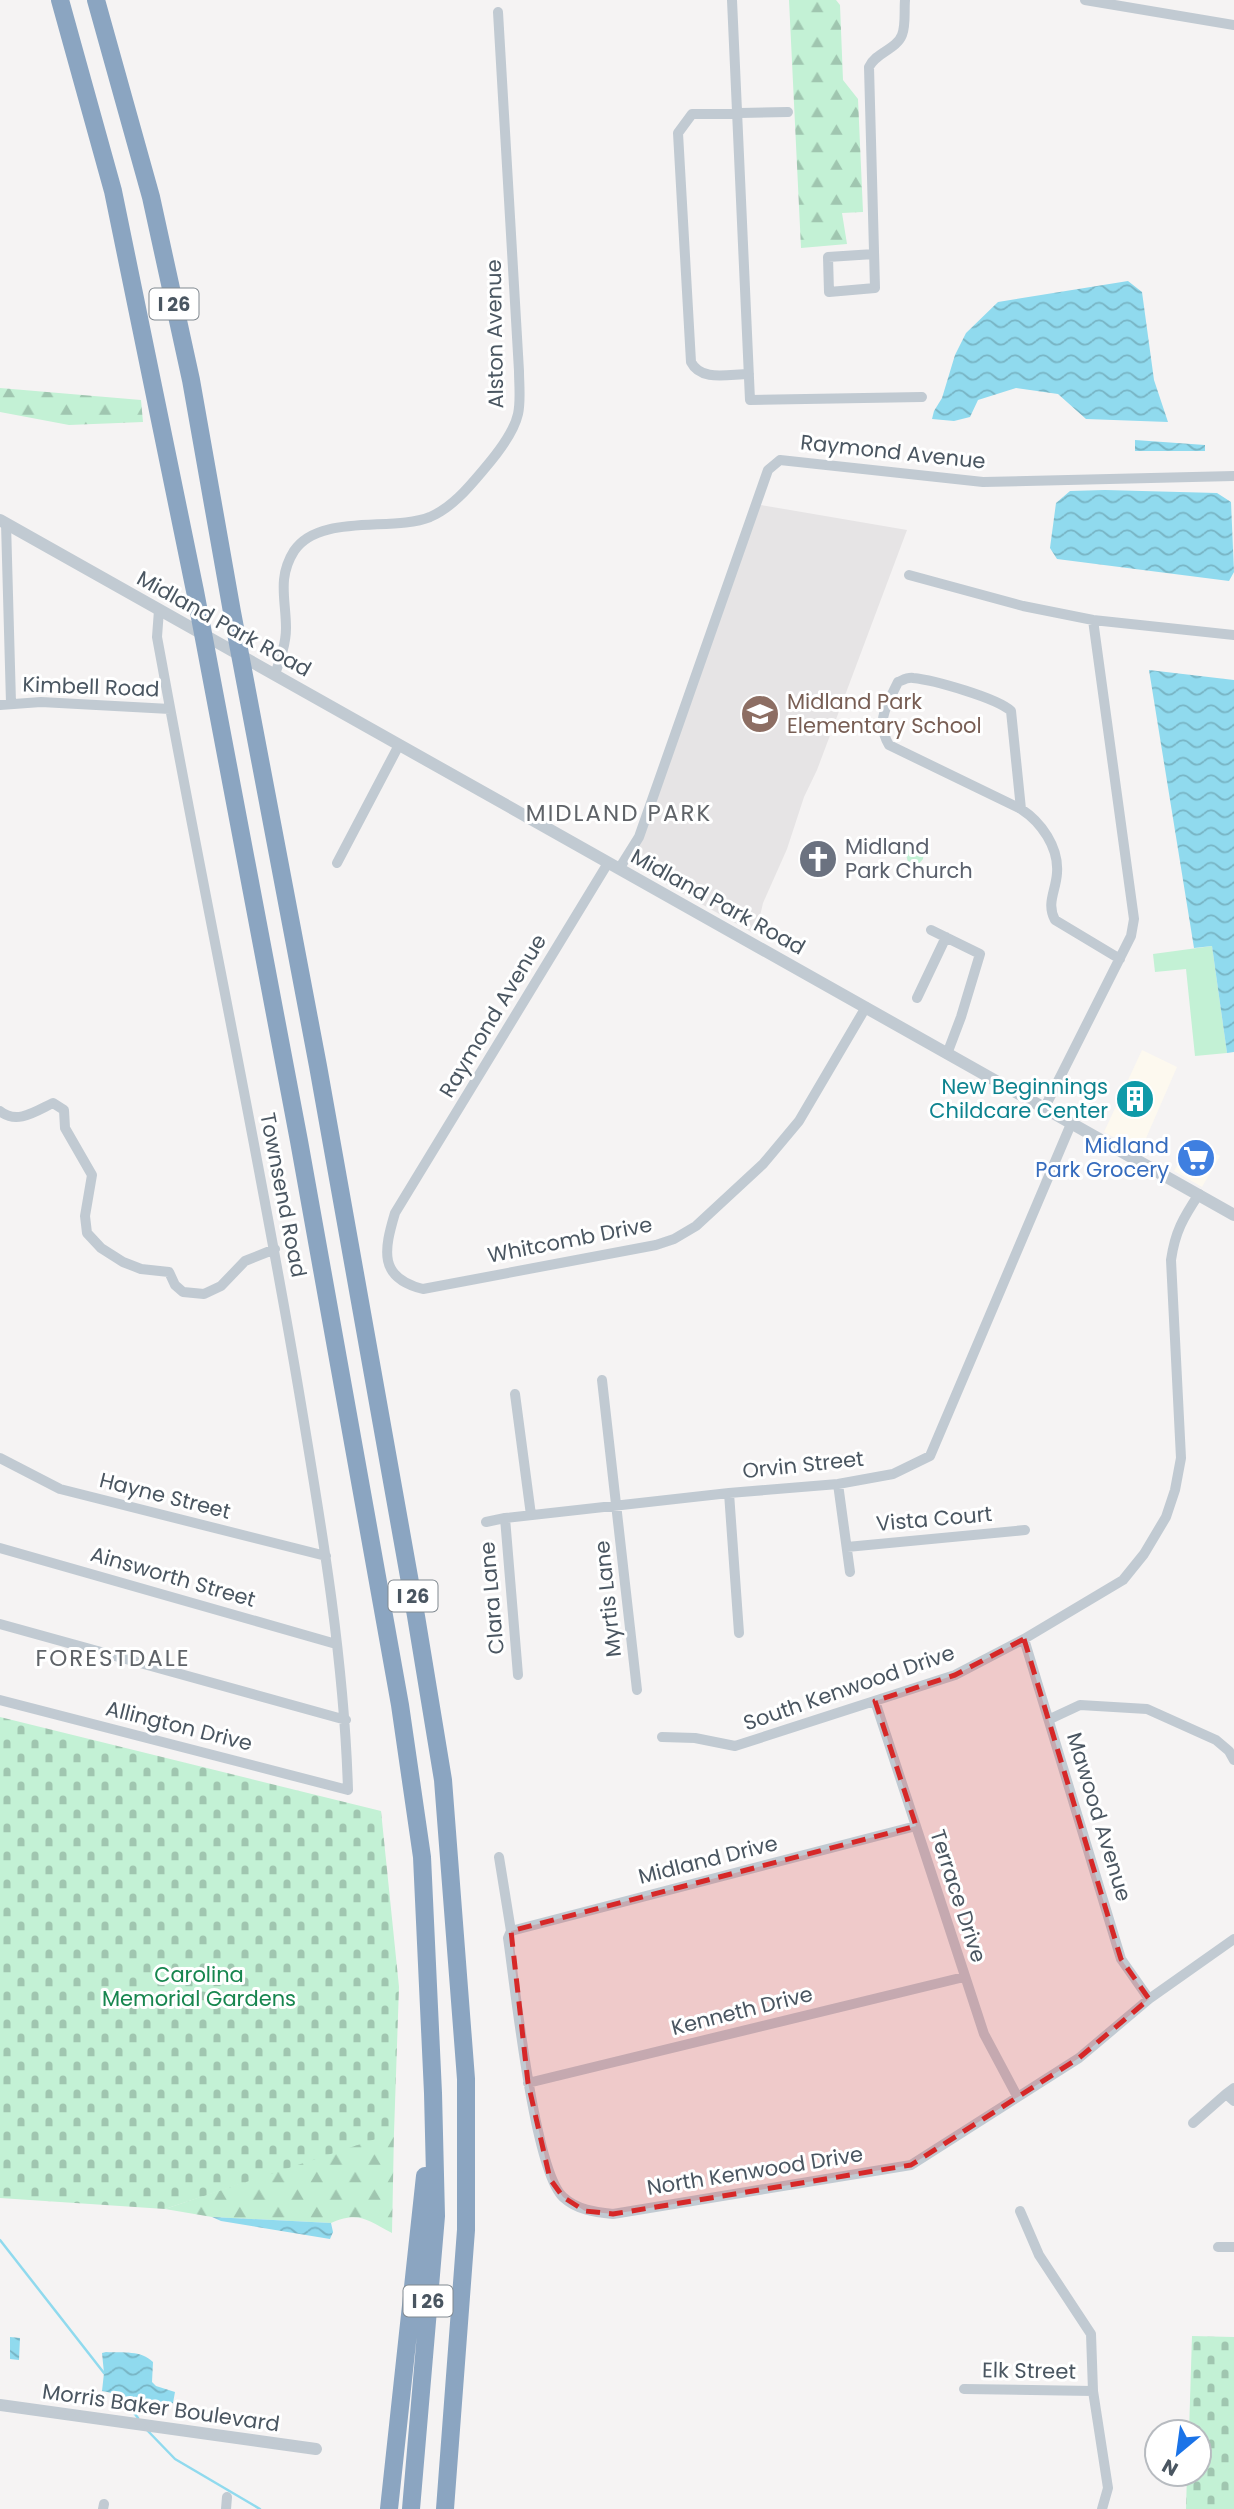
<svg xmlns="http://www.w3.org/2000/svg" width="1234" height="2509" font-family="Poppins,sans-serif">
<style>
.commercial{fill:#fdf9ef}
.education{fill:#e6e4e5}
.forest{fill:url(#forest-firs)}
.cemetery{fill:url(#cemetery-stones)}
.park{fill:#c3f1d5}
.water{fill:url(#water-waves)}
.lines{fill:none;stroke-linecap:round;stroke-linejoin:round}
.stream{stroke:#90daee;stroke-width:2.5}
.minor{stroke:#c1cad2;stroke-width:10}
.tertiary{stroke:#c1cad2;stroke-width:12}
.motorway{stroke:#8ba5c1;stroke-width:18}
.marked{fill:#d62828;fill-opacity:0.2;stroke:#d62828;stroke-width:5;stroke-dasharray:14 9;stroke-linejoin:round}
.labels{text-anchor:middle;stroke-width:6;stroke-linejoin:round;paint-order:stroke}
.shield{fill:#fff;stroke:#808990;stroke-width:2}
.shield-label{font-size:19px;font-weight:bold;fill:#4a5661}
.street-label{font-size:21px;fill:#4a5661;stroke:#fff}
.education-label{font-size:21px;fill:#785e54;stroke:#fff;text-anchor:start}
.worship-label{font-size:21px;fill:#5b616d;stroke:#fff;text-anchor:start}
.culture-label{font-size:21px;fill:#0d838f;stroke:#fff;text-anchor:end}
.shop-label{font-size:21px;fill:#366cbe;stroke:#fff;text-anchor:end}
.park-label{font-size:21px;fill:#17864f;stroke:#fff}
.neighbourhood-label{font-size:23px;letter-spacing:2px;fill:#5f6368;stroke:#fff}
</style>
<defs>
<pattern id="forest-firs" width="22" height="20" patternUnits="userSpaceOnUse" patternTransform="scale(1.75)"><rect width="22" height="20" fill="#c3f1d5"/><path d="M5 1l3.5 6h-7zM16 11l3.5 6h-7z" fill="#a0c6b0"/></pattern>
<pattern id="cemetery-stones" width="16" height="16" patternUnits="userSpaceOnUse" patternTransform="scale(1.75)"><rect width="16" height="16" fill="#c3f1d5"/><path d="M2 7V4a2 2 0 0 1 4 0v3zM10 15v-3a2 2 0 0 1 4 0v3z" fill="#a0c6b0"/></pattern>
<pattern id="water-waves" width="16" height="10" patternUnits="userSpaceOnUse" patternTransform="scale(1.75)"><rect width="16" height="10" fill="#90daee"/><path d="M0 5q4-4 8 0t8 0" fill="none" stroke="#78b4c4"/></pattern>
</defs>
<rect width="100%" height="100%" fill="#f5f3f3"/>
<path class="commercial" d="M 1142,1050 L 1177,1067 L 1140,1152 L 1104,1132 Z
M 1191,1141 L 1220,1156 L 1202,1187 L 1174,1171 Z"/>
<path class="education" d="M 755,504 L 907,530 L 817,770 L 804,797 L 787,849 L 763,903 L 758,925 L 753,933 L 625,861 L 639,837 Z"/>
<path class="forest" d="M 789,0 L 836,0 L 840,5 L 843,80 L 858,99 L 863,212 L 842,213 L 847,244 L 801,248 Z
M 0,388 L 141,400 L 143,422 L 69,425 L 0,412 Z
M 394,2131 L 392,2233 C 366,2220 360,2211 331,2223 L 212,2217 L 165,2209 Z"/>
<path class="cemetery" d="M 0,1717 L 381,1811 L 399,1987 L 394,2133 L 165,2209 L 0,2198 Z
M 1192,2336 L 1234,2337 L 1234,2509 L 1186,2509 L 1187,2474 L 1199,2474 L 1199,2432 L 1189,2432 Z"/>
<path class="park" d="M 911,842 L 919,845 L 924,851 L 923,859 L 915,868 L 909,866 L 905,851 L 906,844 Z
M 1212,946 L 1227,1053 L 1195,1056 L 1186,969 L 1155,972 L 1153,954 Z"/>
<path class="water" d="M 1128,281 L 1142,292 L 1154,380 L 1168,422 L 1086,419 L 1058,394 L 1016,388 L 978,400 L 970,417 L 954,421 L 932,419 L 934,411 L 942,398 L 955,355 L 966,333 L 998,302 Z
M 1135,440 L 1205,445 L 1205,451 L 1135,451 Z
M 1105,490 L 1217,493 L 1231,502 L 1234,572 L 1229,581 L 1057,559 L 1050,548 L 1056,503 L 1070,491 Z
M 1149,670 L 1234,680 L 1234,1052 L 1227,1053 L 1212,946 L 1194,948 Z
M 212,2217 L 331,2223 L 333,2232 L 330,2239 L 221,2221 Z
M 10,2337 L 20,2338 L 19,2360 L 10,2359 Z
M 106,2352 C 123,2353 141,2350 153,2362 L 152,2382 L 156,2386 L 175,2392 L 173,2403 C 153,2412 122,2394 102,2391 L 104,2373 L 102,2353 Z"/>
<g class="lines">
<path class="stream" d="M 0,2240 L 104,2373
M 121,2396 L 138,2418
M 146,2429 L 175,2459 L 260,2509"/>
<path class="minor" d="M 732,0 L 750,400 L 922,397
M 1085,0 L 1234,25
M 874,254 L 828,257 L 829,292 L 875,288 L 869,67 C 876,52 896,50 902,35 C 906,25 904,11 905,0
M 749,374 C 729,374 701,382 691,362 L 678,133 L 692,114 L 788,112
M 6,523 L 11,703
M 909,575 L 1023,606 L 1093,620 L 1234,635
M 275,674 C 280,660 286,644 286,628 C 286,600 277,578 294,551 C 319,513 393,532 430,517 C 453,507 469,487 485,468 C 497,454 514,432 518,414 C 521,401 519,384 519,371 L 498,12
M 0,705 L 41,702 L 170,709
M 1021,809 L 1011,711 C 997,698 934,680 913,678 C 908,677 903,680 898,682 C 887,705 875,721 889,745 L 1021,809 C 1041,822 1059,847 1057,873 C 1056,891 1046,903 1055,920 L 1120,959
M 337,863 L 399,745
M 608,863 L 395,1213 C 384,1250 378,1278 423,1289 L 656,1245 L 674,1239 L 696,1226 L 763,1164 L 799,1121 L 866,1007
M 619,869 L 639,837 L 768,470 L 780,460 L 983,482 L 1234,476
M 931,930 L 980,954 L 961,1017 L 947,1054
M 917,998 L 946,937
M 1044,1109 L 1131,936 L 1134,919 L 1093,620
M 0,1111 C 17,1125 36,1111 53,1103 L 64,1110 L 65,1128 L 92,1175 L 85,1216 L 87,1233 L 101,1248 L 123,1262 L 141,1269 L 169,1272 L 175,1285 L 183,1292 L 204,1294 L 221,1286 L 245,1261 L 275,1249
M 602,1380 L 637,1690
M 515,1394 L 531,1515
M 0,1458 L 60,1489 L 326,1556
M 838,1484 L 850,1572
M 729,1493 L 739,1633
M 505,1518 L 518,1675
M 486,1522 L 505,1518 L 729,1493 L 838,1484 L 893,1474 L 930,1456 L 1071,1124
M 847,1547 L 1025,1530
M 0,1548 L 336,1644
M 0,1624 L 346,1720
M 1024,1639 L 1121,1959 L 1149,1999
M 0,1700 L 348,1790 C 344,1656 321,1524 299,1392 C 258,1148 206,907 162,664 L 157,637 L 159,610
M 875,1701 L 984,2034 L 1017,2096
M 1050,1719 L 1080,1705 L 1147,1709 L 1216,1740 L 1229,1751 L 1234,1760
M 662,1737 L 695,1738 L 735,1746 L 955,1675 L 1024,1639 L 1123,1580 L 1144,1554 L 1166,1517 L 1175,1490 L 1181,1458 L 1171,1260 C 1175,1232 1183,1218 1199,1194
M 499,1857 L 511,1931 L 508,1938 C 515,1985 534,2170 563,2197 C 577,2210 595,2212 613,2214 L 911,2165 L 1079,2058 L 1149,1999 L 1234,1939
M 511,1931 L 916,1826
M 528,2083 L 964,1977
M 1234,2088 L 1226,2094 L 1234,2101
M 1193,2123 L 1226,2094
M 1020,2211 L 1039,2255 L 1091,2334 L 1093,2391 L 1108,2488 L 1102,2509
M 1218,2247 L 1234,2247
M 964,2389 L 1093,2391
M 103,2509 L 104,2504
M 226,2509 L 227,2497"/>
<path class="tertiary" d="M 0,520 L 1234,1215
M 0,2405 L 316,2449"/>
<path class="motorway" d="M 60,0 L 113,191 L 195,591 L 299,1141 L 400,1705 L 422,1857 L 433,2093 L 436,2216 L 411,2509
M 96,0 L 151,197 L 191,380 L 232,612 L 318,1066 L 416,1616 L 443,1780 L 466,2079 L 466,2230 L 445,2509
M 389,2509 L 425,2176"/>
</g>
<path class="marked" d="M 1024,1639 L 1121,1959 L 1149,1999 L 1079,2058 L 911,2165 L 613,2214 L 585,2211 L 563,2197 L 550,2179 L 528,2083 L 511,1931 L 916,1826 L 875,1701 L 955,1675 Z"/>
<defs>
<symbol id="school-disc" viewBox="-11 -11 22 22"><circle r="9.5" fill="#8d6e63" stroke="#fff"/><path d="M0-5L7-2L0 1L-7-2ZM-4 1L0 2.5L4 1V4Q0 6-4 4Z" fill="#fff"/></symbol>
<symbol id="church-disc" viewBox="-11 -11 22 22"><circle r="9.5" fill="#6b7280" stroke="#fff"/><path d="M-1.2-6h2.4v3.5h3.3v2.4h-3.3V6h-2.4V-.1h-3.3v-2.4h3.3Z" fill="#fff"/></symbol>
<symbol id="building-disc" viewBox="-11 -11 22 22"><circle r="9.5" fill="#0f9aa8" stroke="#fff"/><path d="M-4-6H4V6H1V3H-1V6H-4ZM-2.5-4.3h1.7v1.8h-1.7ZM.8-4.3h1.7v1.8H.8ZM-2.5-1h1.7V.8h-1.7ZM.8-1h1.7V.8H.8Z" fill="#fff"/></symbol>
<symbol id="supermarket-disc" viewBox="-11 -11 22 22"><circle r="9.5" fill="#3f7fe0" stroke="#fff"/><path d="M-6-5.5h2.5l.6 2H6L4.5 2H-2.5L-4.4-4H-6ZM-1.5 3.2a1.3 1.3 0 1 0 .1 0ZM3 3.2a1.3 1.3 0 1 0 .1 0Z" fill="#fff"/></symbol>
</defs>
<g fill-rule="evenodd">
<use href="#school-disc" x="738" y="692" width="44" height="44"/>
<use href="#church-disc" x="796" y="837" width="44" height="44"/>
<use href="#building-disc" x="1113" y="1077" width="44" height="44"/>
<use href="#supermarket-disc" x="1174" y="1136" width="44" height="44"/>
</g>
<g class="labels">
<g class="shield">
<rect x="149.5" y="288.5" width="49" height="31" rx="5"/>
<rect x="388.5" y="1580.5" width="49" height="31" rx="5"/>
<rect x="403.5" y="2285.5" width="49" height="31" rx="5"/>
</g>
<g class="shield-label">
<text x="174" y="311">I 26</text>
<text x="413" y="1603">I 26</text>
<text x="428" y="2308">I 26</text>
</g>
<g class="street-label">
<text transform="translate(495 334) rotate(-91)" y="7">Alston Avenue</text>
<text transform="translate(893 452) rotate(6)" y="7">Raymond Avenue</text>
<text transform="translate(224 624) rotate(29)" y="7">Midland Park Road</text>
<text transform="translate(91 687) rotate(2)" y="7">Kimbell Road</text>
<text transform="translate(718 902) rotate(29)" y="7">Midland Park Road</text>
<text transform="translate(493 1016) rotate(-59)" y="7">Raymond Avenue</text>
<text transform="translate(283 1195) rotate(79)" y="7">Townsend Road</text>
<text transform="translate(570 1240) rotate(-11)" y="7">Whitcomb Drive</text>
<text transform="translate(803 1465) rotate(-6)" y="7">Orvin Street</text>
<text transform="translate(165 1496) rotate(14)" y="7">Hayne Street</text>
<text transform="translate(934 1519) rotate(-5)" y="7">Vista Court</text>
<text transform="translate(173 1577) rotate(16)" y="7">Ainsworth Street</text>
<text transform="translate(492 1598) rotate(-95)" y="7">Clara Lane</text>
<text transform="translate(608 1599) rotate(-96)" y="7">Myrtis Lane</text>
<text transform="translate(849 1688) rotate(-19)" y="7">South Kenwood Drive</text>
<text transform="translate(179 1726) rotate(14)" y="7">Allington Drive</text>
<text transform="translate(1099 1817) rotate(73)" y="7">Mawood Avenue</text>
<text transform="translate(708 1860) rotate(-14)" y="7">Midland Drive</text>
<text transform="translate(958 1896) rotate(72)" y="7">Terrace Drive</text>
<text transform="translate(742 2011) rotate(-14)" y="7">Kenneth Drive</text>
<text transform="translate(755 2171) rotate(-9)" y="7">North Kenwood Drive</text>
<text transform="translate(1029 2371) rotate(1)" y="7">Elk Street</text>
<text transform="translate(161 2408) rotate(8)" y="7">Morris Baker Boulevard</text>
</g>
<g class="education-label">
<text x="787" y="709">Midland Park<tspan x="787" dy="24">Elementary School</tspan></text>
</g>
<g class="worship-label">
<text x="845" y="854">Midland<tspan x="845" dy="24">Park Church</tspan></text>
</g>
<g class="culture-label">
<text x="1108" y="1094">New Beginnings<tspan x="1108" dy="24">Childcare Center</tspan></text>
</g>
<g class="shop-label">
<text x="1169" y="1153">Midland<tspan x="1169" dy="24">Park Grocery</tspan></text>
</g>
<g class="park-label">
<text x="199" y="1982">Carolina<tspan x="199" dy="24">Memorial Gardens</tspan></text>
</g>
<g class="neighbourhood-label">
<text x="619" y="821">MIDLAND PARK</text>
<text x="113" y="1666">FORESTDALE</text>
</g>
</g>
<g transform="translate(1178 2453) rotate(209)"><circle r="33" fill="#ffffff" stroke="#b7bbc0" stroke-width="2"/>
<path d="M0-5L12 26L0 18L-12 26Z" fill="#1a73e8"/>
<text y="-10" font-size="19" font-weight="bold" text-anchor="middle" fill="#4a5661">N</text>
</g>
</svg>
